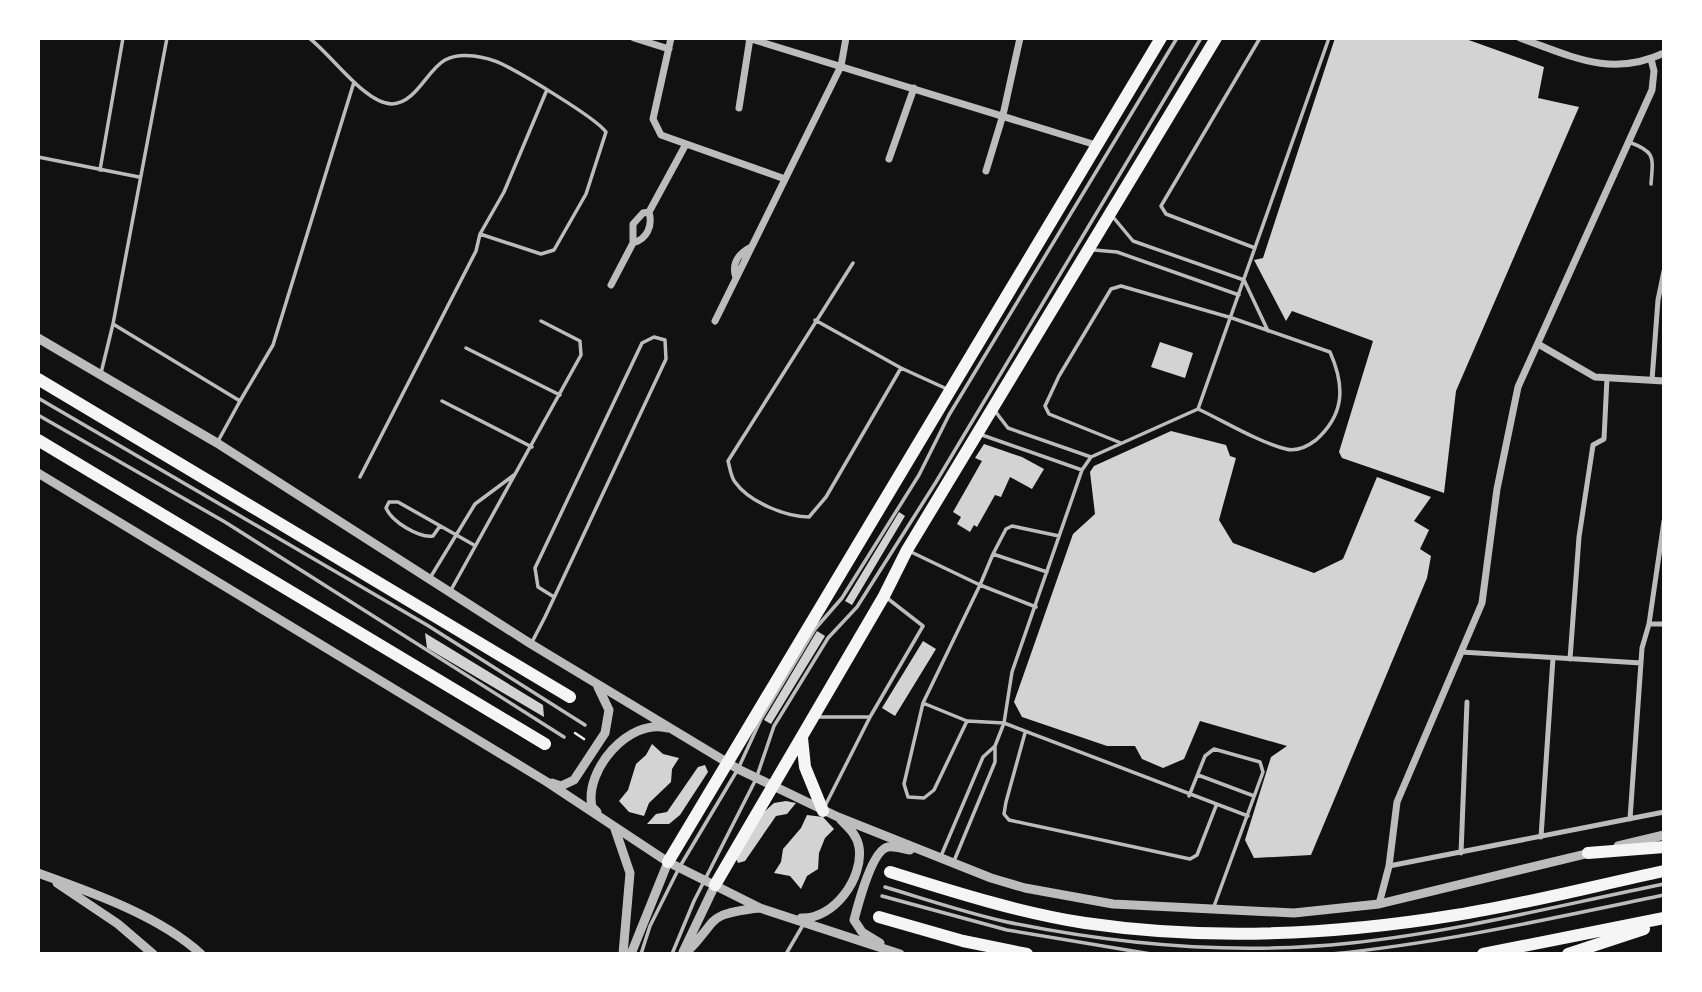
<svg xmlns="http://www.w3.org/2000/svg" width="1702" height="992" font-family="Poppins,sans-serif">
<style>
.building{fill:#d3d3d3}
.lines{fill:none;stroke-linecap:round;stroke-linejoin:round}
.path{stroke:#f5f5f5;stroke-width:2.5}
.service{stroke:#bcbcbc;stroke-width:3.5}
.pedestrian{stroke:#bcbcbc;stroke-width:5}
.minor{stroke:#bcbcbc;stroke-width:7}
.tertiary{stroke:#bcbcbc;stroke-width:9}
.primary{stroke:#f5f5f5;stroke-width:12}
.trunk{stroke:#f5f5f5;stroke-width:12}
</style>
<rect width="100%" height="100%" fill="#111"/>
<path class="building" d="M 1335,38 L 1463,38 L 1544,67 L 1538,98 L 1579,107 L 1456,391 L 1444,493 L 1342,458 L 1339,452 L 1373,341 L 1292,311 L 1286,321 L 1254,260 L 1263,258 Z
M 1160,342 L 1193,353 L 1185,378 L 1151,367 Z
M 1171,431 L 1226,445 L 1230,456 L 1236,458 L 1219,520 L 1233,543 L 1314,573 L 1343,559 L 1377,477 L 1431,497 L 1414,521 L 1429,530 L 1420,549 L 1431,556 L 1427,578 L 1311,855 L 1254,858 L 1245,840 L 1271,757 L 1287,746 L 1200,721 L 1184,759 L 1163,768 L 1142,759 L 1135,746 L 1107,746 L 1022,717 L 1014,702 L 1073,534 L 1095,514 L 1090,472 L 1094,466 Z
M 984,444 L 1022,457 L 1044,469 L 1032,489 L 1010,477 L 1001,497 L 995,495 L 977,527 L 974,525 L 970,532 L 957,524 L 961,517 L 953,512 L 982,461 L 975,458 Z
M 899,512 L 905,516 L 852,605 L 845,601 Z
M 817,631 L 825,636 L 771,724 L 764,720 Z
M 425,633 L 543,705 L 544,717 L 427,648 Z
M 923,641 L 936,649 L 895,716 L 882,708 Z
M 652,744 L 663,754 L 679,758 L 672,769 L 671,782 L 649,803 L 644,816 L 629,812 L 619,801 L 628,790 L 636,764 L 646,755 Z
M 705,765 L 708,772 L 680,815 L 669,824 L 647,824 L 656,814 L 667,812 L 698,767 Z
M 786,801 L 796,803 L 787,814 L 776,816 L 745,861 L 738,863 L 735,856 L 764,812 L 774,803 Z
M 807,815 L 823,817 L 834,829 L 825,838 L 819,853 L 818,869 L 807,876 L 801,889 L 790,876 L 774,873 L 781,862 L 783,849 L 801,828 Z"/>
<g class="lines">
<path class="path" d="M 575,733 L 584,739"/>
<path class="service" d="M 309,38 C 331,54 365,104 392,104 C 416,103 427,70 445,60 C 461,51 487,57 502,64 C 522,74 595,117 606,132 L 586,194 L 554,250 L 541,254 L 480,234 L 476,251 L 360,477
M 1629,142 C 1656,152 1653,157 1651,184
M 38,157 L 139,177
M 100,170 L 123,38
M 1113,217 L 1133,241 L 1244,280 L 1268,331
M 480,234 L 504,192 L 546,92
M 1255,248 L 1166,214 L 1161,206 L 1260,38
M 1094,250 L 1117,252 L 1239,295
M 853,263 L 728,461 C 730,468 731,477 735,482 C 749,502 786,517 809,517 L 826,497 L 901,368
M 815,320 L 901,368 L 947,389
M 113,324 L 240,401 L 273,345 L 354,82
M 466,348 L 560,395
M 101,373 L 113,324 L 167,38
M 38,398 L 427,625 L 585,725
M 442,401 L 532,447
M 995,411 L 1008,428 L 1091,457
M 38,415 L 225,522 L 564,737
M 982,435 L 1082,470
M 217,443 L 240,401
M 1121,443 L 1049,414 L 1045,406 L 1059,376 L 1111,289 L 1121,286 L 1232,318 L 1330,352 C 1345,386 1345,414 1316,440 C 1308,446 1297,452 1286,449 C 1256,441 1226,422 1198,409
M 440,526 L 433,536 C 419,538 392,522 386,508 L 389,502 L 398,502 L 474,545
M 909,551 L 980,585 L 923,703 L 967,721 L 1004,723 L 1248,816
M 993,554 L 980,585 L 1036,607
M 1047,572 L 993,554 L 1006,529 L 1012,526 L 1059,536
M 430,578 L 475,504 L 514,475
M 451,590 L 581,355 L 580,341 L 541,321
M 532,642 L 545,617 L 666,359 L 665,340 L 654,337 L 642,343 L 535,568 L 538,587 L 554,597
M 923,703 L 904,784 L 908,797 L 924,798 L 934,790 L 967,721
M 818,717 L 870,717 L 923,626 L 887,598
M 1025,733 L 1006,802 L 1004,814 L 1009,820 L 1190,859 L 1197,855 L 1216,806
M 1198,775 L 1254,796
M 1189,796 L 1205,756 L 1214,749 L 1260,762 L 1263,772 L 1213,909
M 825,806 L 870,717
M 941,856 L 983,757 L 995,746
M 954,861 L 995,762 L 995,746 L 1004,723 L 1012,672 L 1082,470 L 1091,457 L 1198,409 L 1329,38
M 885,887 C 925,899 966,913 1007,922 C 1118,945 1238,955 1351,943 C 1456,932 1560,905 1664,884
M 882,896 L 1007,930 L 1151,954
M 641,954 L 650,926 L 679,868 L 738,769 L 761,719 L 815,629 L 842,598 L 919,475 L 949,415 L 1177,38
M 672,954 L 694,901 L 756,779 L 774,726 L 828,638 L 857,607 L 936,482 L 1201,38
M 786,954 L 803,925
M 1331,954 C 1443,943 1553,918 1664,895"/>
<path class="pedestrian" d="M 1652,380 L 1658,300 L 1664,271
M 1649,624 L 1664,624
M 1461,652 L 1641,663
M 1570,659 L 1579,537 L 1593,445 L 1604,439 L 1607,378
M 1630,819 L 1642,648 L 1649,624 L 1664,521
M 1541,837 L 1553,658
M 1461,853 L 1467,702
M 1389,866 L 1664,812"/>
<path class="minor" d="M 634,38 L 669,49
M 671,38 L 653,119 L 661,135 L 785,179
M 748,38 L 1096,145
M 1520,38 C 1571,56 1611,78 1664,53
M 739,108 L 750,38
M 889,159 L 914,88
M 986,171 L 1003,115 L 1020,38
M 633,243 C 647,239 653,226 649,212
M 736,278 C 731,263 738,254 751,247
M 611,285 L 633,243 L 633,224 L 643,213 L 649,212 L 686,144
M 715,321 L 841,66 L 846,38
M 1538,344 L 1595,377 L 1664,381
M 1379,904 L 1389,866 L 1397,802 L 1482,603 L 1497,489 L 1518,387 L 1652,90 L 1654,71 L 1651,59"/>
<path class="tertiary" d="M 38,338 L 217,443 L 531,644 L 738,769 L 838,817 L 991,878 L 1025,888 L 1113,904 L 1294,913 L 1379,904 L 1594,852
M 38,473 L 547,782 L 668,862 L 760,908 L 900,954
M 552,783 L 561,786 L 574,780 L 605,733 L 609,710 L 598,687
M 597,812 L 592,807 C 584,770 629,718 667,728
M 615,829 L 630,873 L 623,954
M 1618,846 L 1664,835
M 38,873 C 91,892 160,916 201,954
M 57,883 L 118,924 L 153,954
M 801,918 C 834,920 864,877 859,847 C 857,835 849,828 841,820
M 880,943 L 862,932 L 854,920 C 858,905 872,850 888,847 C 895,846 903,849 910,850
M 683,952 L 715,885
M 631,954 L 668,862
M 685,954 C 721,919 702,915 759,908"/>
<path class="primary" d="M 802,738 L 805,767 L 823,811
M 668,862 L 1161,38
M 715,885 L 884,596 L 907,550 L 1216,38"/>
<path class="trunk" d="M 38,379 L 570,697
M 38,440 L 545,744
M 1588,853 L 1664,847
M 890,872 C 954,892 1020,913 1085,923 C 1208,941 1334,935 1456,915 C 1525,904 1594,886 1664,871
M 879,917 L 963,941 L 1027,954
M 1483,954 L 1664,918
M 1568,954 L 1644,929"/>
</g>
<rect width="1702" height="992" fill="none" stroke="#ffffff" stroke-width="80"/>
</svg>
